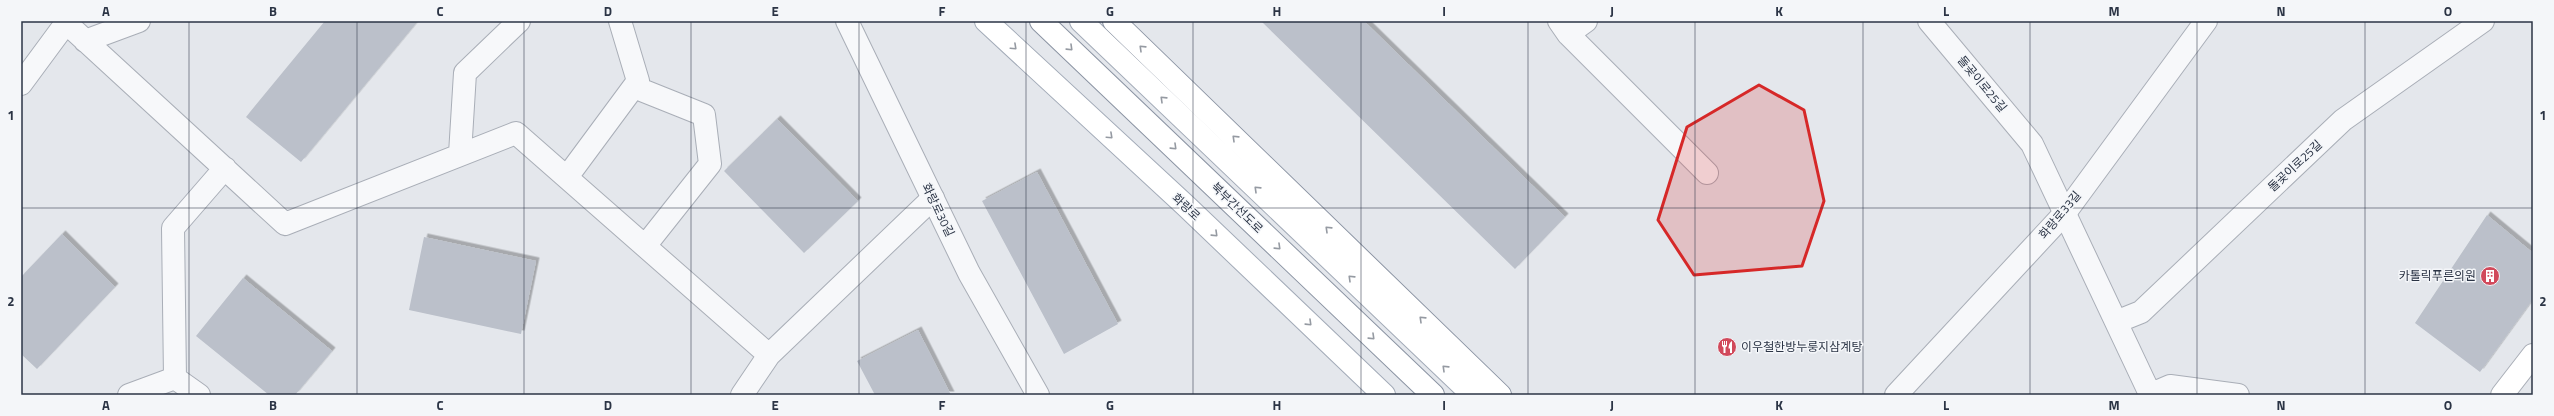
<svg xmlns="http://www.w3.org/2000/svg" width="2554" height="416" font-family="'Titillium Web','Noto Sans KR',sans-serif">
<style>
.building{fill:#bbc0ca;filter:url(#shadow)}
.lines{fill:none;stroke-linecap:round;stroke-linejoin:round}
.minor-casing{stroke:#a9aeb7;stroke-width:24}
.tertiary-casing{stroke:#a9aeb7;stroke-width:24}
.secondary-casing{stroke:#a9aeb7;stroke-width:24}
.primary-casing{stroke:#a3abb8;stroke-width:24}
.trunk-casing{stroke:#8b94a3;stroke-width:24}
.minor{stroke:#f7f8fa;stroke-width:22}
.tertiary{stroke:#f7f8fa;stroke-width:22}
.secondary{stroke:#fff;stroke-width:22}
.primary{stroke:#fff;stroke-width:22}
.trunk{stroke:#fff;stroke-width:22}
.oneway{stroke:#959aa2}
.marked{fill:#d62828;fill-opacity:0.2;stroke:#d62828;stroke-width:3;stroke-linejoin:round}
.grid{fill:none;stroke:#2b3445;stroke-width:1;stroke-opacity:0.55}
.labels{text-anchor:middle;stroke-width:3;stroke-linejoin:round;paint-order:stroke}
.street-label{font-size:12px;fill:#2b3445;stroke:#f4f6f9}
.poi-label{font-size:12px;fill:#2b3445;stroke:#f4f6f9;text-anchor:end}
.neatline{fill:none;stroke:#2b3445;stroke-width:1.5}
.grid-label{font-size:13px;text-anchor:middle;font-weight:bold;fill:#2b3445}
</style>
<defs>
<filter id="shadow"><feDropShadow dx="3.5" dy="-3.5" stdDeviation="0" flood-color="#0004"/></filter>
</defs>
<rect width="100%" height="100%" fill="#e4e7ec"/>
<path class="building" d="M 325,21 L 418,21 L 301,162 L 246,117 Z
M 1261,21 L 1364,21 L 1565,217 L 1515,269 Z
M 777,119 L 858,201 L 804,253 L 724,171 Z
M 1037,172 L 1118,324 L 1064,354 L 982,201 Z
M 2487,215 L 2533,253 L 2533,299 L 2480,372 L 2415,323 Z
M 62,234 L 115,287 L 37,369 L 21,354 L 21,277 Z
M 424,237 L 536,261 L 521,334 L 409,310 Z
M 243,278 L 332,351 L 295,395 L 269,395 L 196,336 Z
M 918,330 L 951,395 L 875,395 L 857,361 Z"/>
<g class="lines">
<defs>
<path id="minor" d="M 64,21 L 285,224 L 516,133 L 769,355
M 1559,21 L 1568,34 L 1707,173
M 1929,21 L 2032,144 L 2150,394
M 1568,34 L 1586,21
M 85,41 L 139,21
M 21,84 L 66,23
M 634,87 L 704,115 L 710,164 L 645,246
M 460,154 L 465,73 L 519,21
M 567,177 L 638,81 L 620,21
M 2116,322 L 2141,312 L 2343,120 L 2483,21
M 175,378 L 199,395
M 129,395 L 175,378 L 173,228 L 225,168
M 742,395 L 769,355 L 933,198
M 2149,395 L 2170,386 L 2238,395"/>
<path id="tertiary" d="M 847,21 L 969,273 L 1038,395
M 1896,395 L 2065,213 L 2206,21"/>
<path id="secondary" d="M 2502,395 L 2533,355"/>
<path id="primary" d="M 986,21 L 1185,205 L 1384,395
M 1081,21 L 1473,395"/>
<path id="trunk" d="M 1041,21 L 1433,395
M 1114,21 L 1500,395"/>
</defs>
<use href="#minor" class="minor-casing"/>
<use href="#tertiary" class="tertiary-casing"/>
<use href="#secondary" class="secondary-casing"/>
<use href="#primary" class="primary-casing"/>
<use href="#trunk" class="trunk-casing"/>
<use href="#minor" class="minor"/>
<use href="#tertiary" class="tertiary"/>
<use href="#secondary" class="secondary"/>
<use href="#primary" class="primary"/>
<use href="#trunk" class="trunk"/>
</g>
<defs><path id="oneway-chevron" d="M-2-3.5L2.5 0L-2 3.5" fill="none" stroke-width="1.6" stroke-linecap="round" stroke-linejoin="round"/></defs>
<g class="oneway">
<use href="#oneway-chevron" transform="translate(1014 47) rotate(43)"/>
<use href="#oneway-chevron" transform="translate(1070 48) rotate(44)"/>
<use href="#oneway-chevron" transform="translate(1142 48) rotate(-136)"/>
<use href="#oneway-chevron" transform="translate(1163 99) rotate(-136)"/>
<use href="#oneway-chevron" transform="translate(1110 136) rotate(43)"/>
<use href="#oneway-chevron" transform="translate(1235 138) rotate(-136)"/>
<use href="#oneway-chevron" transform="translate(1174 147) rotate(44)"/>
<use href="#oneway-chevron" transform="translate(1257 189) rotate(-136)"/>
<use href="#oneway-chevron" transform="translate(1328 229) rotate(-136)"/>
<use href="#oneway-chevron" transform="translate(1215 234) rotate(44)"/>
<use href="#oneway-chevron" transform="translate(1278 247) rotate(44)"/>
<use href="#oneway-chevron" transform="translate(1351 278) rotate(-136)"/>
<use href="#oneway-chevron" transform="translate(1422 319) rotate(-136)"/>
<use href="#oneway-chevron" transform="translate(1309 323) rotate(44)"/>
<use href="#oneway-chevron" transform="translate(1372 337) rotate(44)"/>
<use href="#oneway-chevron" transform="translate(1445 368) rotate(-136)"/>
</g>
<path class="marked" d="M 1759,85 L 1804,110 L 1824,201 L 1802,266 L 1694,275 L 1658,220 L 1687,127 Z"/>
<path class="grid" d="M 189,21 L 189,395M 357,21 L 357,395M 524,21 L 524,395M 691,21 L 691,395M 859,21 L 859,395M 1026,21 L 1026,395M 1193,21 L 1193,395M 1361,21 L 1361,395M 1528,21 L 1528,395M 1695,21 L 1695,395M 1863,21 L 1863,395M 2030,21 L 2030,395M 2197,21 L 2197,395M 2365,21 L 2365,395M 21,208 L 2533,208"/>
<defs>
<symbol id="building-disc" viewBox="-11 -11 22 22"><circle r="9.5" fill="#d1495b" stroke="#f4f6f9"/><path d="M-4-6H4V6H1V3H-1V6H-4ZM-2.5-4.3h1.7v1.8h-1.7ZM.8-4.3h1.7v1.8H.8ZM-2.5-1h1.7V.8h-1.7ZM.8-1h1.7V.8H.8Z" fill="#fff"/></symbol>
<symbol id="restaurant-disc" viewBox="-11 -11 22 22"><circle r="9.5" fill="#d1495b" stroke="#f4f6f9"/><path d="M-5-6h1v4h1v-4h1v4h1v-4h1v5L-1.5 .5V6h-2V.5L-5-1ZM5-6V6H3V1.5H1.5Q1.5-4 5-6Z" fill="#fff"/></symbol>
</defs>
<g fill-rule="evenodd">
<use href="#building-disc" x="2479" y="265" width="22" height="22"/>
<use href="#restaurant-disc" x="1716" y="336" width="22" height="22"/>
</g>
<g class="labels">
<g class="street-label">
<text transform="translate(1982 84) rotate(50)" y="4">돌곶이로25길</text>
<text transform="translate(2295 166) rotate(-43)" y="4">돌곶이로25길</text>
<text transform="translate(1186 207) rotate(43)" y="4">화랑로</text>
<text transform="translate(1237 208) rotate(44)" y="4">북부간선도로</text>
<text transform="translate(938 210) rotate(64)" y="4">화랑로30길</text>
<text transform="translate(2060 215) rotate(-50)" y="4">화랑로33길</text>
</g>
<g class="poi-label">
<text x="2476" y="280">카톨릭푸른의원</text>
<text x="1741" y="351" text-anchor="start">이우철한방누룽지삼계탕</text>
</g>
</g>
<rect width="2554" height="416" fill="none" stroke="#f4f6f9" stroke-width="44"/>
<rect x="22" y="22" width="2510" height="372" class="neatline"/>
<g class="grid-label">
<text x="106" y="16">A</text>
<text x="273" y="16">B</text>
<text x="440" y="16">C</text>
<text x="608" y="16">D</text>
<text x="775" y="16">E</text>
<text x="942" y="16">F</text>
<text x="1110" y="16">G</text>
<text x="1277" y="16">H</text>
<text x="1444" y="16">I</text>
<text x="1612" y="16">J</text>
<text x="1779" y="16">K</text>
<text x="1946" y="16">L</text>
<text x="2114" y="16">M</text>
<text x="2281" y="16">N</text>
<text x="2448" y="16">O</text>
<text x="11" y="120">1</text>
<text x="2543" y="120">1</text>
<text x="11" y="306">2</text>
<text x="2543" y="306">2</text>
<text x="106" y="410">A</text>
<text x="273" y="410">B</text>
<text x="440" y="410">C</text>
<text x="608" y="410">D</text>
<text x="775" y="410">E</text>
<text x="942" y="410">F</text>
<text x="1110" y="410">G</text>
<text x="1277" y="410">H</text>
<text x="1444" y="410">I</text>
<text x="1612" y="410">J</text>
<text x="1779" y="410">K</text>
<text x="1946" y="410">L</text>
<text x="2114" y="410">M</text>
<text x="2281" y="410">N</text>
<text x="2448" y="410">O</text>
</g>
</svg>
